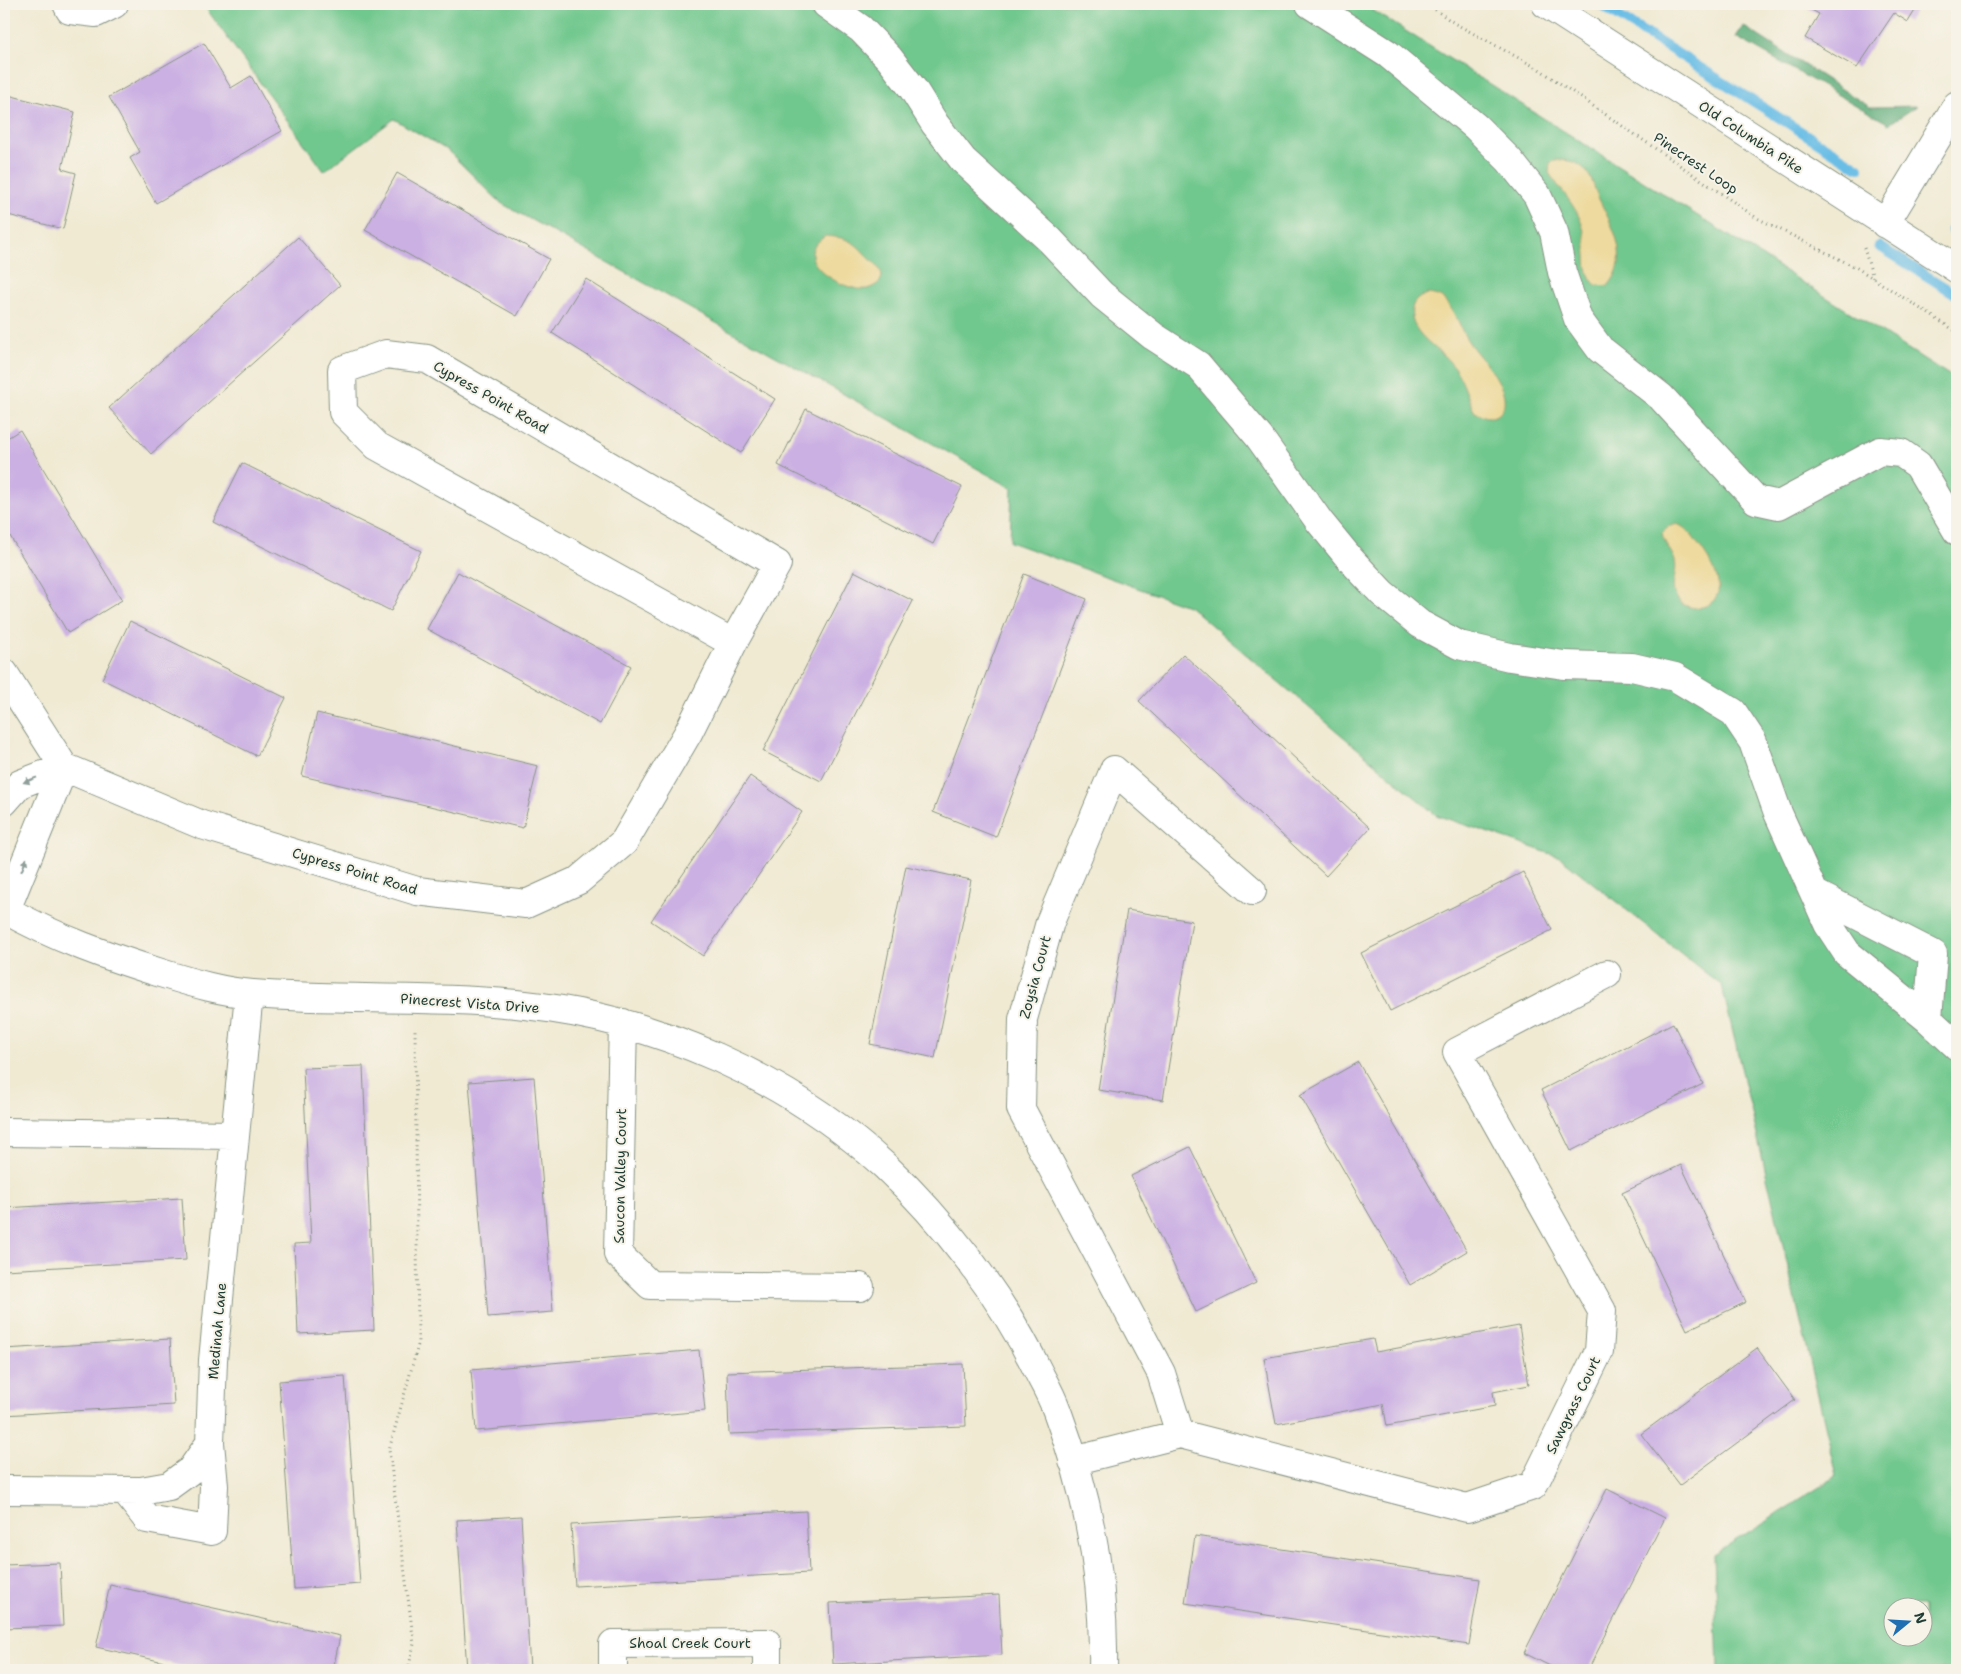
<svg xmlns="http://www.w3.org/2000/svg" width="1961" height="1674" font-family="'Shantell Sans',sans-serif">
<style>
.green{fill:#71c88e;stroke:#488261;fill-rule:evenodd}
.forest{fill:#5cac79;stroke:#3e7456}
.sand{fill:#eeda9e;stroke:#868c69}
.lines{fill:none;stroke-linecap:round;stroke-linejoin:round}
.stream{stroke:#6abee6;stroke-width:10}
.building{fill:#cbb0e3}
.minor-casing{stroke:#889484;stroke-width:30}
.path{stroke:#889484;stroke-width:3;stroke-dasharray:1 4;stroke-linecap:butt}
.minor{stroke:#fff;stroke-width:28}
.oneway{fill:#8f9e9a}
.labels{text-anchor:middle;stroke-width:4;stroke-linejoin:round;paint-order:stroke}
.street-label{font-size:14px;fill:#1f3d34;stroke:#f7f3e8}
</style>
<rect width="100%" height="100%" fill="#f7f3e8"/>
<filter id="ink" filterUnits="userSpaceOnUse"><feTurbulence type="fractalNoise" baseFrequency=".02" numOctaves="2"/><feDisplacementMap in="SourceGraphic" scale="10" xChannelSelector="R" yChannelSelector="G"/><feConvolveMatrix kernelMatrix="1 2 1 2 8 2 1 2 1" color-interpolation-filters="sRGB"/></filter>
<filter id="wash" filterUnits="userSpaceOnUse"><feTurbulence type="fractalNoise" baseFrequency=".0096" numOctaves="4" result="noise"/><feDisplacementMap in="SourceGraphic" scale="20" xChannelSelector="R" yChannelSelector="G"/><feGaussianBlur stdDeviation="1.12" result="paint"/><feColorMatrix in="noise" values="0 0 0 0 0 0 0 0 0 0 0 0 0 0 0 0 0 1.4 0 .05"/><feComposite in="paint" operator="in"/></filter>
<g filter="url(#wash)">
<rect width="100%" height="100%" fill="#f0ead3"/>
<path class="green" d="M 203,4 L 1363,4 L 1957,380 L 1957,1670 L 1721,1670 L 1718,1669 L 1714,1554 L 1837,1476 L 1722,986 L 1560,857 L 1436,815 L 1190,607 L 1010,542 L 1012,488 L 501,203 L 447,150 L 394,119 L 324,171 ZM 1894,1606 L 1924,1606 L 1924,1636 L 1894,1636 Z"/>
<path class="forest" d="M 1743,26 L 1870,107 L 1917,106 L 1889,124 L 1736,37 Z"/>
<path class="sand" d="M 1557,160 C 1566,160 1575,161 1582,167 C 1591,174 1594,187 1598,197 C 1611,225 1633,257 1608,286 L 1596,285 C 1582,272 1588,254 1585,237 C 1581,210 1564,195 1549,173 L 1550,163 Z
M 825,236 C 834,237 843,237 851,242 C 858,245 863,252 868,257 C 880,268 891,279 870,288 C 854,295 811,272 812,254 C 812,246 819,241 825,236 Z
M 1428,294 C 1435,295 1440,296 1445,301 C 1455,311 1459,326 1466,338 C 1478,358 1496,370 1503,392 C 1509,415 1492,424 1474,411 C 1467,396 1463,379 1453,366 C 1440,347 1404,332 1413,305 C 1416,299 1421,296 1428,294 Z
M 1677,524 C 1688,528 1694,539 1701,548 C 1708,558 1716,570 1718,582 C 1724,610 1682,618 1674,592 C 1671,582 1678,572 1675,561 C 1672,551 1664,544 1662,534 L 1667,527 Z"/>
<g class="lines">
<path class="stream" d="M 1599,4 L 1859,168
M 1952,230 L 1957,233
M 1879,246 L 1957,295"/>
</g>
<g id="blocks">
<path class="building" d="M 1811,4 L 1919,4 L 1908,22 L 1894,13 L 1857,68 L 1805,38 L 1819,14 L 1808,8 Z
M 204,43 L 231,88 L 251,76 L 282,131 L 156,203 L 130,158 L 140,152 L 109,97 Z
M 4,94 L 75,112 L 62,169 L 76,173 L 63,229 L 4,214 Z
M 397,173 L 549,259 L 517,316 L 365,230 Z
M 298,237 L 340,285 L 151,454 L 109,408 Z
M 586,279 L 775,399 L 741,453 L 552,333 Z
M 806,409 L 962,487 L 933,544 L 778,465 Z
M 20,430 L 122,600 L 68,633 L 4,526 L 4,440 Z
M 242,463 L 421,551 L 391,611 L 213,522 Z
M 854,571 L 913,601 L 821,781 L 763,751 Z
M 458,572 L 631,666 L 600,724 L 427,629 Z
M 1024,574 L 1087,599 L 996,837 L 933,812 Z
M 130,621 L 286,698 L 257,756 L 102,679 Z
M 1183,654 L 1370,828 L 1326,876 L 1139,701 Z
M 317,713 L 538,766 L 523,828 L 302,776 Z
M 750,776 L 802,812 L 703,956 L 651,921 Z
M 906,866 L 971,880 L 935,1058 L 870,1044 Z
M 1523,872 L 1552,930 L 1390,1011 L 1361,953 Z
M 1127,910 L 1192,921 L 1163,1100 L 1098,1090 Z
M 1673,1023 L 1703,1084 L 1571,1151 L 1541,1090 Z
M 1358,1062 L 1467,1251 L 1410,1285 L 1300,1095 Z
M 363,1066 L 374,1330 L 298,1334 L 294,1244 L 311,1243 L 303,1068 Z
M 534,1077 L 553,1312 L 488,1317 L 469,1082 Z
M 1190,1147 L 1256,1283 L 1196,1312 L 1131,1176 Z
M 1681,1165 L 1746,1302 L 1687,1330 L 1622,1193 Z
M 182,1198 L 186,1260 L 4,1270 L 4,1208 Z
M 1519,1326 L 1529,1385 L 1493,1392 L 1495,1406 L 1387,1426 L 1383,1404 L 1276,1424 L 1264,1358 L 1373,1339 L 1376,1352 Z
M 170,1339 L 174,1405 L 4,1415 L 4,1349 Z
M 1757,1348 L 1795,1400 L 1680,1485 L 1641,1434 Z
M 699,1350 L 705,1411 L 476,1431 L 471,1370 Z
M 963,1364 L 966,1426 L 729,1434 L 727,1372 Z
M 345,1376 L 360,1584 L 294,1589 L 279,1381 Z
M 1607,1489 L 1665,1518 L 1588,1670 L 1558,1670 L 1524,1653 Z
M 806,1511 L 809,1573 L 575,1586 L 571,1525 Z
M 521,1516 L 530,1670 L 467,1670 L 457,1520 Z
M 1195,1536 L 1480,1579 L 1469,1645 L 1185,1603 Z
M 60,1563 L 63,1626 L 4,1628 L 4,1565 Z
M 110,1585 L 340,1636 L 333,1670 L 200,1670 L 96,1647 Z
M 999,1595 L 1002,1655 L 833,1664 L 830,1603 Z"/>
</g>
</g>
<g filter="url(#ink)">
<use href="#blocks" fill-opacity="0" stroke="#889484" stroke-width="1"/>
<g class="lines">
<defs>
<path id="minor" d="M 67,4 L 70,10 L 96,13 L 114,4
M 826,4 L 861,29 L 889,58 L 913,89 L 935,124 L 963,160 L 1050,240 L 1102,295 L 1153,336 L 1198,365 L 1259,437 L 1319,521 L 1350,559 L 1382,593 L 1420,624 L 1459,645 L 1510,657 L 1564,665 L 1632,667 L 1675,677 L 1733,712 L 1753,742 L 1778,813 L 1828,924 L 1847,953 L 1928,1019 L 1957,1046
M 1310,4 L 1388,54 L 1476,127 L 1509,160 L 1537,195 L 1554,232 L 1562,272 L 1578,319 L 1600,349 L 1661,397 L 1756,500 L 1779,505 L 1880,451 L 1901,453 L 1918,465 L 1957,531
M 1546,4 L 1957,269
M 1885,224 L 1957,105
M 4,673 L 64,767 L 202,825 L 417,891 L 526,904 L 579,880 L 624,842 L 688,733 L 733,643 L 777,564 L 427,359 L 386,354 L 342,370 L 343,412 L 377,446 L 733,643
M 4,802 L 20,784 L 64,767
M 1814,893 L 1933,954 L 1928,1019
M 4,909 C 55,938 109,957 164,974 C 193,983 223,992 253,994 C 343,1001 434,995 525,1005 C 656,1019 787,1077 885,1166 C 916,1195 944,1227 970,1261 C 998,1298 1021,1336 1041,1377 C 1047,1388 1053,1400 1057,1411 C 1088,1494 1105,1582 1103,1670
M 6,910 L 64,767
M 623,1023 L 618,1254 L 650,1285 L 860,1287
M 4,1132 L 235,1135
M 1180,1434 L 1161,1373 L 1021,1109 L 1023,1019 L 1050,922 L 1114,770 L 1252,891
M 1073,1461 L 1180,1434 L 1467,1508 L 1533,1486 L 1599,1351 L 1602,1311 L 1457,1052 L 1607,974
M 4,1490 L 141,1491 L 169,1486 L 191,1470 L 210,1443 L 213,1360 L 249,994
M 125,1491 L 147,1519 L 212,1531 L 214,1486 L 210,1443
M 613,1670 L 613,1644 L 767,1643 L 767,1670"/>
</defs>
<use href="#minor" class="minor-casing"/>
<path class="path" d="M 1427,4 L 1454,23 L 1539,69 L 1757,218 L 1857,268 L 1957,332
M 1864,248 L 1873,278
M 408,1670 L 414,1644 L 389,1450 L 418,1345 L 415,1030"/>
<use href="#minor" class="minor"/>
</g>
<defs><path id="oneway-solid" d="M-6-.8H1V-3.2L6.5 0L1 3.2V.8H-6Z" transform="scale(1.25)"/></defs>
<g class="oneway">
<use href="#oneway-solid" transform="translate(30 780) rotate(159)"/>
<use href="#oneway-solid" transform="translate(24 865) rotate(-68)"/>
</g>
</g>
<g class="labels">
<g class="street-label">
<text transform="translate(1751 137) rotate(33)" y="5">Old Columbia Pike</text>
<text transform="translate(1696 163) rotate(34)" y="5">Pinecrest Loop</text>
<text transform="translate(491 397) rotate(30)" y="5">Cypress Point Road</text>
<text transform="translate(355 871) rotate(17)" y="5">Cypress Point Road</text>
<text transform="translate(1035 977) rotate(-75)" y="5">Zoysia Court</text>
<text transform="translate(470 1003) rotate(4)" y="5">Pinecrest Vista Drive</text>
<text transform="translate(620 1176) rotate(-89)" y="5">Saucon Valley Court</text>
<text transform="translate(217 1331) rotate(-85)" y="5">Medinah Lane</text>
<text transform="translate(1573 1405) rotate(-64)" y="5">Sawgrass Court</text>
<text x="690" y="1648">Shoal Creek Court</text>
</g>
</g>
<rect width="1961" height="1674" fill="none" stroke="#f7f3e8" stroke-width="20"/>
<g transform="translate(1908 1622) rotate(72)"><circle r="24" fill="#f7f3e8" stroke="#a1aaa0"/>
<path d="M0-4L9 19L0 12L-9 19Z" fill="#1f6fb2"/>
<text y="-8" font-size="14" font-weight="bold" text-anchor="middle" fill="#1f3d34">N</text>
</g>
</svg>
